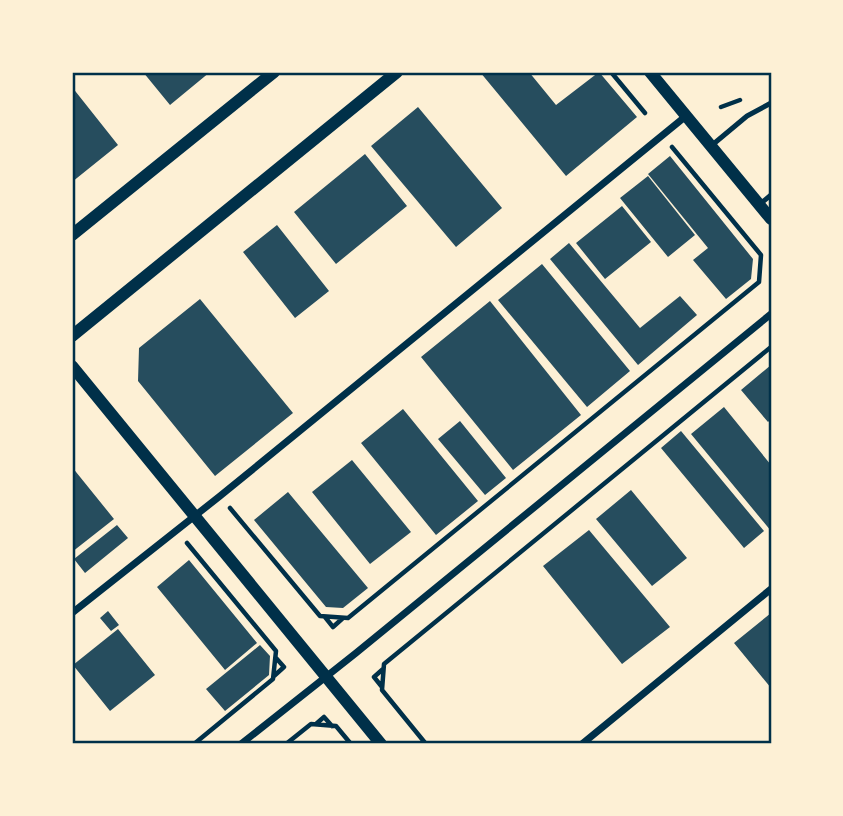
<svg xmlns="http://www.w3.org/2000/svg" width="843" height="816" font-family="Signika,sans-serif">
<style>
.building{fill:#264d5e}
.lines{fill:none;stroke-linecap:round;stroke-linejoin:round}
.path{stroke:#003049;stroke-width:4.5}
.service{stroke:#003049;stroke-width:5}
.minor{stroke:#003049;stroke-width:7}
.tertiary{stroke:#003049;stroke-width:12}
.neatline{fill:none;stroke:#003049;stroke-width:2.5}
</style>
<rect width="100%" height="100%" fill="#fdf0d5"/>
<path class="building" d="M 143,72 L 210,72 L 170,105 Z
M 480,72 L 529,72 L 556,105 L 599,72 L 637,117 L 566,176 Z
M 72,87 L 118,145 L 72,182 Z
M 418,107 L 502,208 L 456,247 L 371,146 Z
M 365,154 L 407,206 L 336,264 L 294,212 Z
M 670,156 L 753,259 L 751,279 L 726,299 L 693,260 L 708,248 L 648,174 Z
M 648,176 L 695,235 L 668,257 L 620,198 Z
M 622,206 L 651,242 L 605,279 L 576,243 Z
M 277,225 L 329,291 L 295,318 L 243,252 Z
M 569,243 L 640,328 L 680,296 L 697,315 L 638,365 L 550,259 Z
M 542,264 L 630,371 L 587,407 L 498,300 Z
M 200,299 L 293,413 L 215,476 L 138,381 L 139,348 Z
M 490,301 L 581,415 L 513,470 L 421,357 Z
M 771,365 L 771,419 L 768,422 L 741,390 Z
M 724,407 L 771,465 L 771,531 L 691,434 Z
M 403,409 L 478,501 L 436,535 L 361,443 Z
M 460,421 L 506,478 L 485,495 L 438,439 Z
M 681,431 L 764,531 L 744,548 L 661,448 Z
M 352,460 L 411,532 L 370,564 L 312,492 Z
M 72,467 L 114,519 L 72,552 Z
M 631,490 L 687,558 L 652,586 L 596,519 Z
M 288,492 L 368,588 L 343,608 L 326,607 L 254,520 Z
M 117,525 L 128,538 L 85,573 L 74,559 Z
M 589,530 L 670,627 L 622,664 L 543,566 Z
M 189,560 L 257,643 L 225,670 L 157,587 Z
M 108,611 L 119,625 L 111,631 L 100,618 Z
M 771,613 L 771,688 L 734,643 Z
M 118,629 L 155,675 L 110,711 L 73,665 Z
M 260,645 L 270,656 L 269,675 L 225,711 L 206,689 Z"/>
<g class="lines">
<path class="path" d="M 611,72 L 645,113
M 721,107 L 740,100
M 230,508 L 320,616 L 348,618 L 759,282 L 761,255 L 672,147
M 187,543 L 276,651 L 273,679 L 194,744
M 325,617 L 333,627 L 343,618
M 274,676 L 284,667 L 276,658
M 382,687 L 374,677 L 383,669
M 316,724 L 324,717 L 332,726
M 286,744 L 311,724 L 336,726 L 351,744
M 426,744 L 382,690 L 384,664 L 771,347"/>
<path class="service" d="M 711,146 L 747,116 L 771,103
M 760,204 L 771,195"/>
<path class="minor" d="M 72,613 L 220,496 L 686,116
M 241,744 L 356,653 L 771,314
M 582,744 L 771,589"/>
<path class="tertiary" d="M 650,72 L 771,219
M 72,235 L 274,72
M 72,336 L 397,72
M 72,366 L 381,744"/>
</g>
<rect width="843" height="816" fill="none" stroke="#fdf0d5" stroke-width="147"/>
<rect x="74" y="74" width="696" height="668" class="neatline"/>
</svg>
